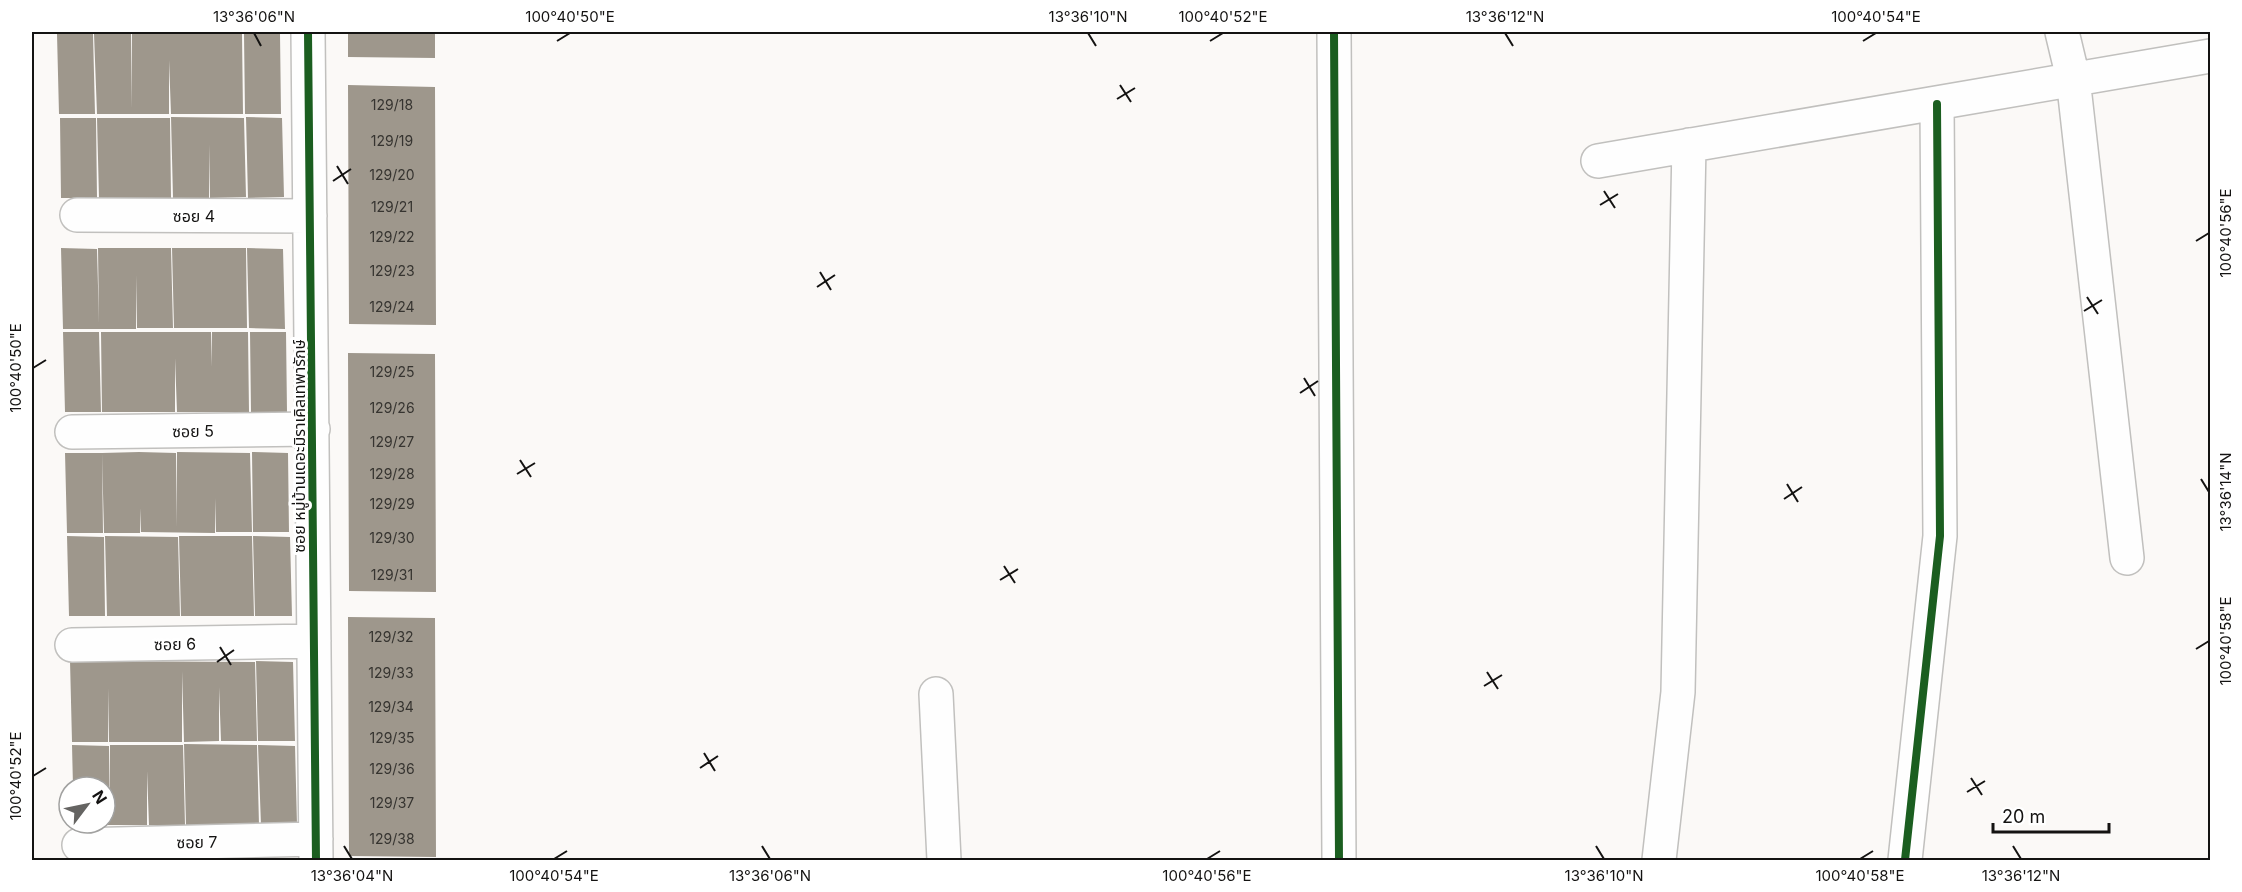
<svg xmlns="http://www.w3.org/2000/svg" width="2242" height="892" font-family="Inter,'Noto Sans Thai',sans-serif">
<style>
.building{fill:#9e978c}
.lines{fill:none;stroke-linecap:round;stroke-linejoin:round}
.street-casing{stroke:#c1c0be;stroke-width:36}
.street{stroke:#fefefe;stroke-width:33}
.cycleway-casing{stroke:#fff;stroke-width:11}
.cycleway{stroke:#1b5e20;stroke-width:8}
.ticks{fill:none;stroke:#141312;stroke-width:2}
.labels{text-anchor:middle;stroke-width:6;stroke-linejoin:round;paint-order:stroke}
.number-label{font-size:14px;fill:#363430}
.street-label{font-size:16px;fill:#141312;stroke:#fff}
.neatline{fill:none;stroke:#141312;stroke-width:2}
.ticks-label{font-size:15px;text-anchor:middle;fill:#141312}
</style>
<rect width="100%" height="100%" fill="#fbf9f7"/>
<path class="building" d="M 348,32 L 435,32 L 435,58 L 348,57 Z
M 57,34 L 93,34 L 95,114 L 59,114 Z
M 94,34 L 131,34 L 132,109 L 132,34 L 242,34 L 243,114 L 171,114 L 169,60 L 169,114 L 97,114 Z
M 244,34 L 280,34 L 281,114 L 245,114 Z
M 348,85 L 435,87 L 436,325 L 349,324 Z
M 171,117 L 244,118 L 246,197 L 210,198 L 209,144 L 209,198 L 173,198 Z
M 246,117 L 282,118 L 284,197 L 248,198 Z
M 60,118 L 96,118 L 97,198 L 61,198 Z
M 97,118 L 170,118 L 171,198 L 99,198 Z
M 61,248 L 97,249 L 99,323 L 98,248 L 171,248 L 173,328 L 137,328 L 136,275 L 136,329 L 63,329 Z
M 172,248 L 246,248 L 247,328 L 174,328 Z
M 247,248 L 283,249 L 285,329 L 249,328 Z
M 63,332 L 99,332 L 101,412 L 65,412 Z
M 101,332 L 211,332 L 212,367 L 212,332 L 248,332 L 249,412 L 177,412 L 175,358 L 175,412 L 102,412 Z
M 250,332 L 286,332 L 287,412 L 251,412 Z
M 348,353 L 435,354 L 436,592 L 349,591 Z
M 139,452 L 176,453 L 177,527 L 177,452 L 250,453 L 252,532 L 216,532 L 215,498 L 215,533 L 141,532 L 141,508 L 140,533 L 104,533 L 102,453 Z
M 252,452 L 288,453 L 289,532 L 253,532 Z
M 65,453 L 102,453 L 103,533 L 67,533 Z
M 67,536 L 104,537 L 105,616 L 69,616 Z
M 105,536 L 178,537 L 180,616 L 107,616 Z
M 179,536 L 252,536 L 254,616 L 181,616 Z
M 253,536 L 290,537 L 292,616 L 255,616 Z
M 348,617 L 435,618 L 436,857 L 349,856 Z
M 70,661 L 255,662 L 257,741 L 221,741 L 219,687 L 219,741 L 184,742 L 182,671 L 182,742 L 109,742 L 108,688 L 108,742 L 72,742 Z
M 256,661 L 293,662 L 295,741 L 258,741 Z
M 184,744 L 257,745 L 259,825 L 186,825 Z
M 72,745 L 109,746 L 110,820 L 110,745 L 183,745 L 185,825 L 149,825 L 147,771 L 147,825 L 74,825 L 74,823 L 105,823 L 105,787 L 73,787 Z
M 258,745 L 295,746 L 297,825 L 261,825 Z"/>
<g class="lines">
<defs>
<path id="street" d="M 308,32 L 316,860
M 1334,32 L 1339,860
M 2062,32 L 2073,78 L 2127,558
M 1598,161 L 2210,56
M 77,215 L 310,216
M 72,432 L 313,429
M 72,645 L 314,641
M 936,694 L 944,860
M 79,845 L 316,839
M 1659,860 L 1678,692 L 1689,145
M 1905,860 L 1940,536 L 1937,104"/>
</defs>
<use href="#street" class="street-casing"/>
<use href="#street" class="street"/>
<defs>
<path id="cycleway" d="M 308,32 L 316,860
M 1334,32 L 1339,860
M 1905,860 L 1940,536 L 1937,104"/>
</defs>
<use href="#cycleway" class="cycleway-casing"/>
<use href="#cycleway" class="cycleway"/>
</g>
<path class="ticks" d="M 254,33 L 261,46M 1088,33 L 1096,46M 1505,33 L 1513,46M 557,41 L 570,33M 1210,41 L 1223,33M 1863,41 L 1876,33M 1120,85 L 1131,102M 1117,99 L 1135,88M 337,166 L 348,184M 333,181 L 351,169M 1604,191 L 1615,208M 1600,205 L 1618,194M 2196,241 L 2209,233M 820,272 L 831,290M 817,287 L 835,275M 2087,297 L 2098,314M 2084,311 L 2102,300M 33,368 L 46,360M 1304,378 L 1315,396M 1300,393 L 1318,381M 520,460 L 531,477M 517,474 L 535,463M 2201,479 L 2209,492M 1787,484 L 1798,502M 1784,499 L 1802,487M 1004,566 L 1015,583M 1000,580 L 1018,569M 220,647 L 231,665M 2196,649 L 2209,641M 217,662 L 234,650M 1487,672 L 1498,689M 1484,686 L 1502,675M 704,753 L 715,771M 700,768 L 718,756M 33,776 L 46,768M 1971,778 L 1982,795M 1967,792 L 1985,781M 344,846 L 352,859M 762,846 L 770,859M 1596,846 L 1604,859M 2013,846 L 2021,859M 554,859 L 567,851M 1207,859 L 1220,851M 1860,859 L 1873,851"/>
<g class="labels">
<g class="number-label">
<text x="392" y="110">129/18</text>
<text x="392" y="146">129/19</text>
<text x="392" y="180">129/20</text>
<text x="392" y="212">129/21</text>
<text x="392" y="242">129/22</text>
<text x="392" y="276">129/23</text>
<text x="392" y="312">129/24</text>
<text x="392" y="377">129/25</text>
<text x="392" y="413">129/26</text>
<text x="392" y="447">129/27</text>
<text x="392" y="479">129/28</text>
<text x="392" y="509">129/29</text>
<text x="392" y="543">129/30</text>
<text x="392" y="580">129/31</text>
<text x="391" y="642">129/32</text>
<text x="391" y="678">129/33</text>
<text x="391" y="712">129/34</text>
<text x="392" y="743">129/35</text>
<text x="392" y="774">129/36</text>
<text x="392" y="808">129/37</text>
<text x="392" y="844">129/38</text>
</g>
<g class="street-label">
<text x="194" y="222">ซอย 4</text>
<text transform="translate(193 431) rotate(-1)" y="6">ซอย 5</text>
<text transform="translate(299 446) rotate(-90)" y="6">ซอย หมู่บ้านเดอะมิราเคิลเทพารักษ์</text>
<text transform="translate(175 644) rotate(-1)" y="6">ซอย 6</text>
<text transform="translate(197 842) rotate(-1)" y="6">ซอย 7</text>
</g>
</g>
<rect width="2242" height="892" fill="none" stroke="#ffffff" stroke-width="66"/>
<g transform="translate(87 805) rotate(58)"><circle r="28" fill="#ffffff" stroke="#a1a1a0" stroke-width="1.5"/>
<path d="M0-4.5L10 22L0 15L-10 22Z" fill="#656462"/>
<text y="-9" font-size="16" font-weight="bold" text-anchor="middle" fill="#141312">N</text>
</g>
<path d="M1993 823v9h116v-9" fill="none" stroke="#141312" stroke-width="3"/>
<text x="2002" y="823" font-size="18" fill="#141312" stroke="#ffffff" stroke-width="4.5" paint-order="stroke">20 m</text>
<rect x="33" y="33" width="2176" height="826" class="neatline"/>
<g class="ticks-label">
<text x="254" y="22">13°36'06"N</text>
<text x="570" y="22">100°40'50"E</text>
<text x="1088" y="22">13°36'10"N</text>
<text x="1223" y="22">100°40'52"E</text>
<text x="1505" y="22">13°36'12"N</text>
<text x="1876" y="22">100°40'54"E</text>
<text transform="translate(2226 233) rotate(-90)" y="5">100°40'56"E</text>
<text transform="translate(16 368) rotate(-90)" y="5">100°40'50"E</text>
<text transform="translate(2226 492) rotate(-90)" y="5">13°36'14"N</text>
<text transform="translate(2226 641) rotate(-90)" y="5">100°40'58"E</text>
<text transform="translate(16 776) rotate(-90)" y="5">100°40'52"E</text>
<text x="352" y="881">13°36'04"N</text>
<text x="554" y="881">100°40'54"E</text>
<text x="770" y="881">13°36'06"N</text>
<text x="1207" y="881">100°40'56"E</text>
<text x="1604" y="881">13°36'10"N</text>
<text x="1860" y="881">100°40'58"E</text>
<text x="2021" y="881">13°36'12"N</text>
</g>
</svg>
